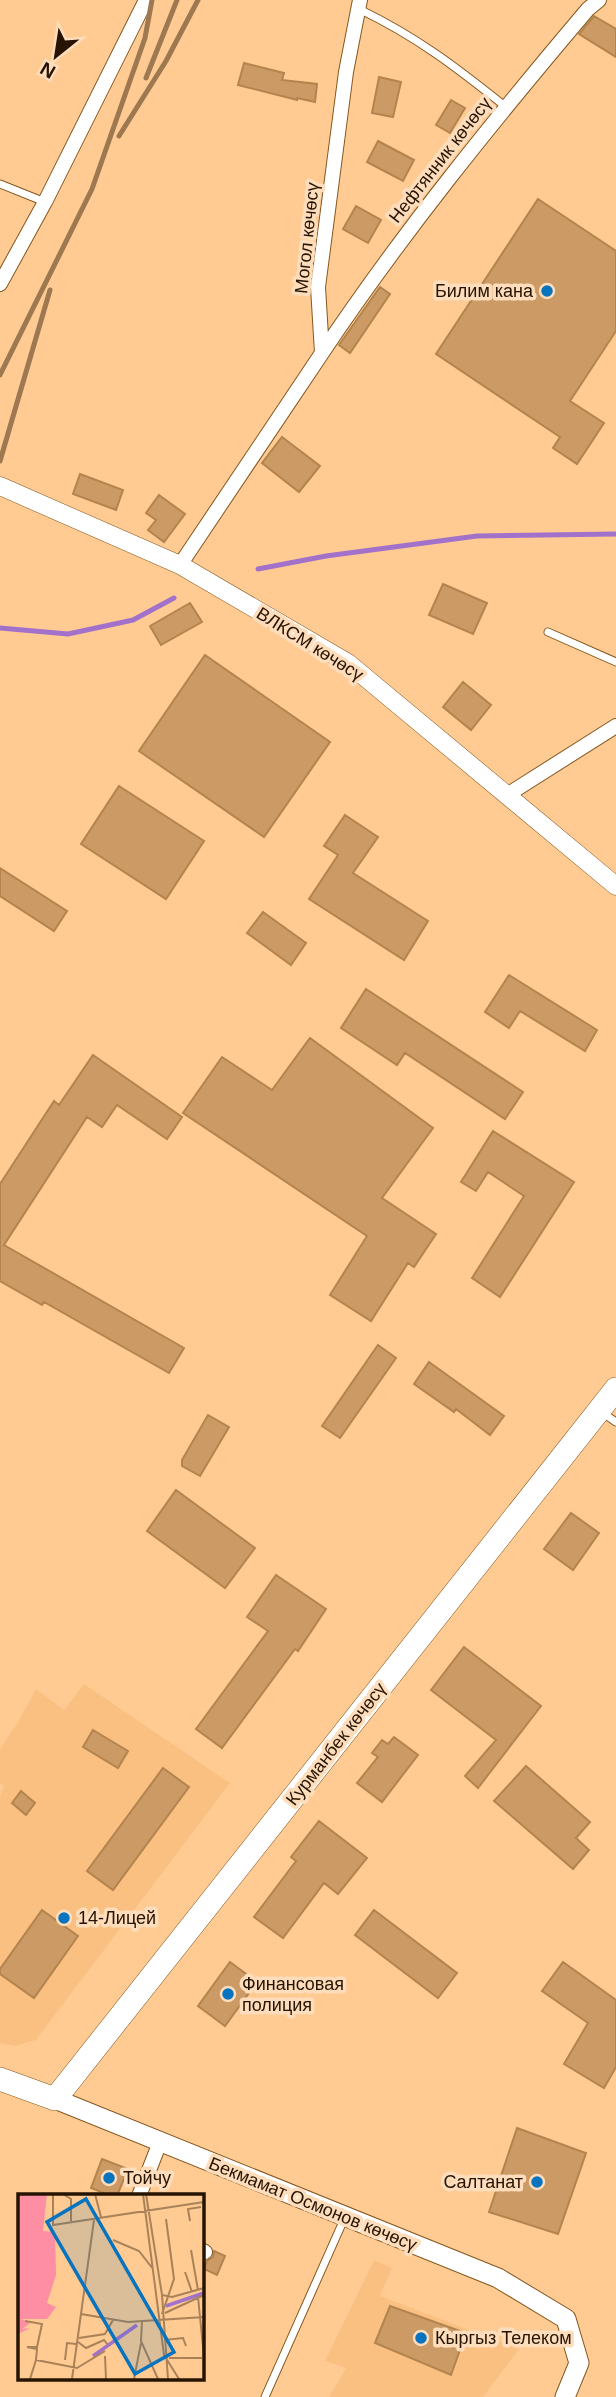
<svg xmlns="http://www.w3.org/2000/svg" width="616" height="2397" font-family="Arial,sans-serif">
<style>
.built{fill:#fac082}
.lines{fill:none;stroke-linecap:round;stroke-linejoin:round}
.stream{stroke:#a272ca;stroke-width:5}
.building{fill:#cc9a64;stroke:#b4844e;stroke-width:2}
.service-casing{stroke:#84571e;stroke-width:9}
.minor-casing{stroke:#84571e;stroke-width:16}
.tertiary-casing{stroke:#84571e;stroke-width:19}
.secondary-casing{stroke:#84571e;stroke-width:21}
.primary-casing{stroke:#84571e;stroke-width:24}
.service{stroke:#fff;stroke-width:7}
.minor{stroke:#fff;stroke-width:14}
.tertiary{stroke:#fff;stroke-width:18}
.secondary{stroke:#fff;stroke-width:19}
.primary{stroke:#fff;stroke-width:23}
.rail{stroke:#9d7850;stroke-width:5}
.poi-dot{fill:#0874bf;stroke:#fdddbc;stroke-width:2.5}
.labels{text-anchor:middle;stroke-width:7;stroke-linejoin:round;paint-order:stroke}
.street-label{font-size:18px;fill:#271400;stroke:#fdddbc}
.poi-label{font-size:18px;fill:#271400;stroke:#fdddbc;text-anchor:start}
.inset-river{fill:none;stroke:#a272ca;stroke-width:3.5}
.inset-road{fill:none;stroke:#a98258;stroke-width:2}
.view{fill:#0874bf;fill-opacity:0.15;stroke:#0874bf;stroke-width:3.5}
.inset-edge{fill:none;stroke:#271400;stroke-width:3.5}
</style>
<rect width="100%" height="100%" fill="#ffcb93"/>
<path class="built" d="M 84,1684 L 230,1783 L 36,2040 L 15,2046 L 0,2043 L 0,1796 L 4,1786 L 0,1783 L 0,1749 L 18,1722 L 36,1689 L 64,1710 Z
M 374,2260 L 392,2268 L 380,2296 L 519,2349 L 483,2397 L 329,2397 L 346,2368 L 325,2361 Z"/>
<g class="lines">
<path class="stream" d="M 258,569 L 326,556 L 477,536 L 616,534
M 0,628 L 68,634 L 133,620 L 174,598"/>
</g>
<path class="building" d="M 594,16 L 616,29 L 616,57 L 579,34 Z
M 244,63 L 284,73 L 282,80 L 317,84 L 315,102 L 297,98 L 297,100 L 238,85 Z
M 379,77 L 401,82 L 393,117 L 372,113 Z
M 451,100 L 465,108 L 450,133 L 436,125 Z
M 378,141 L 414,160 L 403,181 L 367,162 Z
M 538,199 L 616,251 L 616,331 L 570,401 L 604,423 L 577,464 L 553,448 L 560,437 L 436,354 Z
M 356,206 L 381,220 L 368,243 L 343,229 Z
M 380,287 L 390,294 L 350,353 L 339,345 Z
M 282,437 L 320,466 L 299,492 L 262,463 Z
M 80,474 L 123,490 L 116,510 L 73,494 Z
M 159,495 L 185,514 L 164,542 L 148,530 L 156,520 L 146,513 Z
M 443,584 L 487,603 L 473,634 L 429,615 Z
M 190,603 L 202,622 L 161,645 L 150,626 Z
M 205,655 L 330,742 L 264,837 L 139,751 Z
M 463,682 L 491,705 L 471,730 L 443,707 Z
M 119,786 L 204,841 L 166,899 L 81,844 Z
M 345,815 L 378,837 L 353,873 L 428,921 L 404,960 L 309,899 L 338,855 L 324,846 Z
M 0,868 L 67,911 L 54,931 L 0,896 Z
M 263,912 L 306,943 L 291,965 L 247,933 Z
M 509,975 L 597,1030 L 585,1051 L 520,1011 L 509,1028 L 485,1012 Z
M 366,989 L 523,1092 L 505,1119 L 405,1053 L 397,1065 L 341,1028 Z
M 310,1038 L 433,1128 L 382,1198 L 436,1234 L 414,1267 L 408,1263 L 371,1321 L 330,1295 L 367,1236 L 183,1113 L 222,1057 L 272,1090 Z
M 93,1055 L 182,1117 L 167,1139 L 117,1105 L 102,1127 L 87,1117 L 4,1245 L 184,1348 L 169,1373 L 44,1302 L 42,1305 L 0,1281 L 0,1184 L 54,1101 L 59,1105 Z
M 493,1131 L 574,1182 L 500,1297 L 472,1278 L 524,1196 L 488,1172 L 476,1191 L 461,1182 Z
M 378,1345 L 396,1358 L 340,1438 L 322,1426 Z
M 429,1362 L 504,1416 L 490,1435 L 456,1409 L 454,1412 L 414,1384 Z
M 208,1415 L 229,1427 L 200,1476 L 182,1466 L 182,1460 Z
M 176,1490 L 255,1548 L 225,1588 L 147,1531 Z
M 571,1513 L 599,1533 L 573,1570 L 544,1549 Z
M 276,1575 L 326,1609 L 298,1651 L 295,1649 L 222,1748 L 196,1729 L 268,1631 L 247,1617 Z
M 464,1647 L 541,1706 L 478,1788 L 465,1776 L 496,1740 L 431,1690 Z
M 93,1730 L 128,1751 L 118,1768 L 83,1747 Z
M 394,1737 L 418,1755 L 382,1802 L 357,1783 L 378,1757 L 372,1753 L 382,1740 L 388,1744 Z
M 526,1766 L 590,1822 L 576,1838 L 589,1850 L 573,1869 L 494,1801 Z
M 163,1768 L 189,1787 L 113,1890 L 87,1871 Z
M 21,1791 L 35,1803 L 26,1815 L 12,1803 Z
M 319,1821 L 367,1858 L 338,1894 L 324,1883 L 283,1938 L 254,1917 L 296,1861 L 291,1857 Z
M 42,1910 L 78,1936 L 34,1998 L 0,1974 L 0,1969 Z
M 374,1910 L 457,1973 L 438,1998 L 355,1935 Z
M 230,1962 L 257,1982 L 225,2026 L 198,2006 Z
M 563,1962 L 616,2000 L 616,2067 L 604,2088 L 564,2064 L 588,2023 L 542,1991 Z
M 517,2128 L 586,2153 L 558,2234 L 489,2212 Z
M 102,2159 L 128,2169 L 117,2196 L 111,2196 L 91,2188 Z
M 214,2251 L 225,2256 L 217,2275 L 204,2269 L 207,2261 L 213,2257 Z
M 390,2306 L 466,2333 L 451,2375 L 375,2343 Z"/>
<g class="lines">
<defs>
<path id="service" d="M 359,9 C 417,37 456,67 506,107
M 0,184 L 45,202
M 548,632 L 616,662
M 603,1413 L 616,1422
M 265,2397 L 345,2217"/>
<path id="minor" d="M 0,284 L 45,202 L 146,0
M 322,353 C 403,232 494,120 588,9 L 599,0
M 180,565 L 322,353 L 318,287 L 346,72 L 360,0
M 507,795 L 616,726
M 139,2196 L 160,2142
M 201,2250 L 205,2252"/>
<path id="tertiary" d="M 0,486 L 180,565 L 348,663 L 616,886"/>
<path id="secondary" d="M 55,2099 L 498,2278 L 566,2319 L 579,2363 L 565,2397"/>
<path id="primary" d="M 0,2079 L 55,2099 L 616,1389"/>
</defs>
<use href="#service" class="service-casing"/>
<use href="#minor" class="minor-casing"/>
<use href="#tertiary" class="tertiary-casing"/>
<use href="#secondary" class="secondary-casing"/>
<use href="#primary" class="primary-casing"/>
<use href="#service" class="service"/>
<use href="#minor" class="minor"/>
<use href="#tertiary" class="tertiary"/>
<use href="#secondary" class="secondary"/>
<use href="#primary" class="primary"/>
<path class="rail" d="M 146,78 L 177,0
M 119,136 L 166,61 L 198,0
M 0,375 L 92,189 L 145,38 L 152,0
M 0,461 L 50,290"/>
</g>
<g class="poi-dot">
<circle cx="547" cy="291" r="7"/>
<circle cx="64" cy="1918" r="7"/>
<circle cx="228" cy="1994" r="7"/>
<circle cx="109" cy="2178" r="7"/>
<circle cx="537" cy="2182" r="7"/>
<circle cx="421" cy="2338" r="7"/>
</g>
<g class="labels">
<g class="street-label">
<text transform="translate(440 160) rotate(-52)" y="6">Нефтянник көчөсү</text>
<text transform="translate(307 238) rotate(-84)" y="6">Могол көчөсү</text>
<text transform="translate(310 644) rotate(32)" y="6">ВЛКСМ көчөсү</text>
<text transform="translate(336 1744) rotate(-52)" y="6">Курманбек көчөсү</text>
<text transform="translate(313 2204) rotate(22)" y="6">Бекмамат Осмонов көчөсү</text>
</g>
<g class="poi-label">
<text x="533" y="297" text-anchor="end">Билим кана</text>
<text x="78" y="1924">14-Лицей</text>
<text x="242" y="1990">Финансовая<tspan x="242" dy="21">полиция</tspan></text>
<text x="123" y="2184">Тойчу</text>
<text x="523" y="2188" text-anchor="end">Салтанат</text>
<text x="435" y="2344">Кыргыз Телеком</text>
</g>
</g>
<g transform="translate(18 2194)">
<rect width="186" height="186" fill="#ffcb93"/>
<path d="M 0,0 L 29,0 L 25,37 L 37,38 L 38,81 L 29,109 L 38,113 L 29,125 L 3,125 L 12,129 L 4,135 L 12,134 L 0,140 Z" fill="#fd8ea4"/>
<path class="inset-river" d="M 148,112 L 186,99M 75,162 L 119,131"/>
<path class="inset-road" d="M 35,0 L 35,31 L 186,8M 45,0 L 53,5 L 53,27M 77,0 L 83,23M 125,0 L 146,161 L 161,185M 128,0 L 144,101 L 154,103 L 186,94M 172,27 L 170,15 L 183,13M 95,46 L 121,57 L 135,75M 173,56 L 180,96M 167,78 L 174,98M 144,101 L 150,185M 180,103 L 186,163M 147,119 L 186,101M 63,120 L 110,128 L 186,123M 144,120 L 156,85 L 148,25M 7,127 L 24,130 L 19,153 L 9,153 L 19,155 L 18,166M 124,128 L 123,147 L 140,185M 61,144 L 87,140 L 95,126M 146,146 L 165,144 L 168,152M 60,148 L 68,154 L 86,146 L 90,151M 87,162 L 88,185M 151,164 L 184,164M 47,166 L 49,149 L 58,150M 12,185 L 18,166 L 59,174 L 87,157M 54,185 L 76,26M 116,185 L 123,149"/>
<path class="view" d="M 68,5 L 156,158 L 117,180 L 29,28 Z"/>
<rect width="186" height="186" class="inset-edge"/>
</g>
<g transform="translate(56 56) rotate(210)" stroke="#fdddbc" stroke-width="5" paint-order="stroke">
<path d="M0-5L12 26L0 18L-12 26Z" fill="#271400"/>
<text y="-10" font-size="19" font-weight="bold" text-anchor="middle" fill="#271400">N</text>
</g>
</svg>
